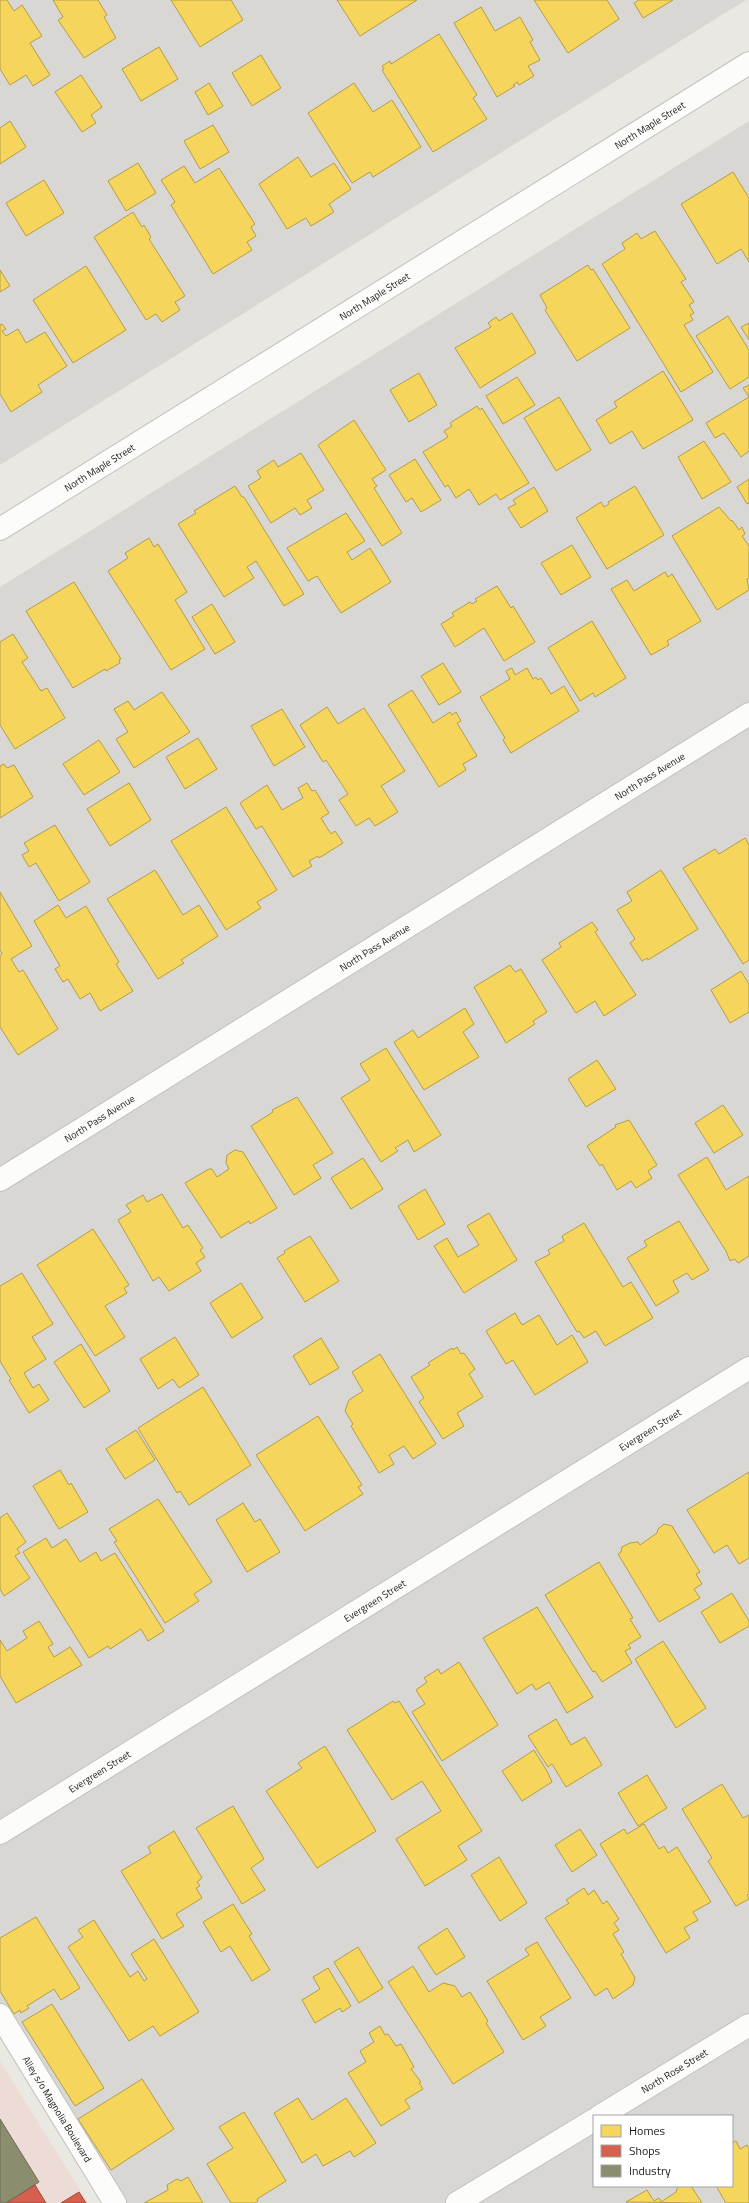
<svg xmlns="http://www.w3.org/2000/svg" width="749" height="2203" font-family="'Titillium Web',sans-serif">
<style>
.residential{fill:#d9d7d4;fill-rule:evenodd}
.commercial{fill:#eddbd6}
.homes{fill:#f6d55c;stroke:#b49d48}
.shops{fill:#d6604d;stroke:#9e4b3e}
.industry{fill:#8c8c6e;stroke:#6a6a55}
.lines{fill:none;stroke-linecap:round;stroke-linejoin:round}
.minor-casing{stroke:#c2c1be;stroke-width:24}
.minor{stroke:#fcfcfb;stroke-width:22}
.labels{text-anchor:middle;stroke-width:4;stroke-linejoin:round;paint-order:stroke}
.street-label{font-size:10px;fill:#1a1a1a;stroke:#fff}
</style>
<rect width="100%" height="100%" fill="#eae8e2"/>
<path class="residential" d="M 0,0 L 746,0 L 0,465 Z
M 749,121 L 749,2203 L 115,2203 L 0,2015 L 0,587 ZM 594,2116 L 732,2116 L 732,2186 L 594,2186 Z"/>
<path class="commercial" d="M 0,2061 L 88,2203 L 0,2203 Z"/>
<path class="homes" d="M 0,0 L 7,0 L 14,11 L 22,5 L 42,36 L 30,43 L 50,75 L 33,86 L 26,75 L 10,85 L 0,69 Z
M 53,0 L 98,0 L 107,15 L 104,17 L 116,38 L 84,58 L 58,20 L 63,17 Z
M 171,0 L 231,0 L 243,20 L 200,47 Z
M 337,0 L 417,0 L 360,36 Z
M 534,0 L 607,0 L 619,19 L 568,53 Z
M 639,0 L 673,0 L 643,18 L 634,3 Z
M 481,7 L 495,31 L 520,17 L 533,40 L 530,42 L 540,60 L 528,66 L 534,76 L 519,85 L 517,82 L 513,85 L 515,86 L 497,97 L 454,23 Z
M 439,34 L 477,95 L 473,98 L 487,119 L 433,152 L 382,70 L 384,69 L 382,66 L 390,61 L 391,64 Z
M 159,47 L 178,79 L 141,101 L 122,69 Z
M 261,55 L 281,88 L 252,106 L 232,73 Z
M 81,75 L 102,107 L 91,115 L 96,123 L 82,132 L 55,92 Z
M 209,83 L 223,106 L 208,115 L 195,92 Z
M 354,83 L 373,112 L 392,100 L 421,147 L 373,177 L 370,172 L 352,183 L 308,113 Z
M 10,121 L 26,147 L 0,164 L 0,128 Z
M 213,125 L 229,152 L 200,169 L 184,141 Z
M 298,157 L 311,177 L 334,163 L 351,189 L 329,204 L 334,212 L 311,226 L 306,218 L 287,229 L 259,184 Z
M 138,163 L 156,193 L 126,211 L 108,181 Z
M 184,166 L 195,183 L 219,168 L 255,224 L 251,227 L 256,236 L 247,242 L 252,250 L 213,274 L 171,205 L 175,202 L 161,180 Z
M 733,172 L 749,198 L 749,262 L 741,249 L 717,264 L 681,204 Z
M 44,180 L 64,213 L 26,236 L 6,203 Z
M 133,212 L 142,227 L 144,225 L 151,237 L 149,239 L 185,296 L 175,302 L 180,310 L 162,322 L 156,314 L 146,320 L 94,237 Z
M 655,231 L 686,279 L 681,282 L 694,302 L 689,305 L 694,313 L 690,315 L 693,320 L 684,325 L 713,372 L 681,392 L 602,264 L 625,249 L 622,243 L 637,233 L 641,239 Z
M 588,265 L 591,270 L 593,269 L 630,328 L 577,361 L 545,310 L 547,308 L 540,295 Z
M 86,266 L 126,330 L 73,363 L 33,300 Z
M 0,270 L 10,286 L 0,292 Z
M 512,313 L 536,353 L 480,388 L 455,348 L 491,327 L 488,323 L 496,317 L 499,321 Z
M 728,316 L 749,350 L 749,377 L 730,389 L 696,336 Z
M 749,323 L 749,340 L 741,327 Z
M 2,324 L 6,329 L 2,331 L 6,336 L 18,329 L 26,343 L 45,332 L 67,366 L 38,385 L 42,392 L 11,412 L 0,394 L 0,325 Z
M 663,371 L 693,420 L 643,449 L 632,431 L 610,444 L 596,420 L 617,407 L 614,402 Z
M 419,373 L 437,405 L 409,422 L 390,390 Z
M 517,377 L 535,405 L 503,424 L 486,396 Z
M 749,385 L 749,397 L 743,388 Z
M 559,397 L 591,450 L 556,471 L 524,418 Z
M 749,397 L 749,451 L 741,457 L 724,433 L 715,438 L 706,423 Z
M 477,406 L 480,410 L 482,408 L 529,483 L 500,500 L 496,494 L 479,505 L 469,489 L 456,498 L 448,485 L 445,487 L 423,452 L 448,437 L 444,431 L 452,426 L 450,423 Z
M 354,420 L 386,470 L 372,479 L 377,486 L 374,488 L 402,533 L 382,546 L 318,445 Z
M 704,441 L 731,482 L 702,499 L 678,457 Z
M 301,453 L 324,490 L 307,500 L 312,508 L 300,515 L 295,508 L 271,523 L 248,486 L 261,478 L 257,471 L 274,460 L 278,467 Z
M 415,459 L 441,500 L 421,512 L 412,498 L 406,502 L 389,475 Z
M 749,479 L 749,503 L 747,504 L 737,487 Z
M 235,486 L 242,497 L 244,497 L 304,594 L 284,606 L 256,561 L 247,567 L 254,578 L 224,597 L 178,524 L 196,513 L 194,511 Z
M 635,486 L 664,535 L 607,569 L 576,518 L 601,502 L 604,507 L 609,504 L 608,502 Z
M 534,487 L 548,511 L 521,528 L 508,508 L 516,504 L 513,500 Z
M 719,507 L 731,521 L 732,520 L 739,530 L 742,527 L 745,534 L 742,536 L 749,546 L 749,578 L 747,579 L 749,590 L 717,610 L 672,536 Z
M 346,513 L 365,541 L 347,552 L 352,560 L 370,548 L 391,582 L 341,613 L 317,576 L 308,581 L 287,548 Z
M 149,538 L 154,547 L 158,544 L 187,592 L 175,600 L 205,649 L 171,670 L 108,571 L 128,558 L 125,553 Z
M 572,545 L 591,577 L 561,595 L 541,563 Z
M 665,572 L 668,577 L 672,574 L 701,621 L 667,641 L 669,645 L 651,655 L 611,589 L 627,580 L 634,591 Z
M 74,582 L 121,659 L 119,660 L 120,663 L 106,671 L 105,669 L 73,688 L 26,611 Z
M 497,586 L 511,608 L 513,606 L 535,642 L 504,661 L 484,628 L 455,647 L 441,624 L 454,616 L 452,613 L 470,602 L 472,604 L 477,601 L 475,599 Z
M 212,604 L 235,642 L 215,654 L 192,617 Z
M 592,621 L 626,678 L 595,697 L 593,693 L 580,701 L 548,648 Z
M 13,634 L 28,658 L 22,662 L 41,691 L 47,688 L 65,718 L 15,749 L 0,725 L 0,642 Z
M 443,663 L 461,692 L 439,705 L 421,676 Z
M 512,668 L 515,675 L 527,668 L 533,679 L 536,677 L 538,680 L 541,678 L 551,694 L 564,686 L 579,711 L 511,753 L 503,740 L 505,738 L 480,697 L 510,679 L 506,671 Z
M 412,690 L 433,723 L 450,712 L 452,715 L 456,712 L 461,721 L 457,723 L 477,756 L 463,764 L 466,770 L 439,787 L 388,705 Z
M 162,692 L 190,732 L 134,768 L 116,739 L 128,732 L 114,709 L 128,701 L 134,710 Z
M 327,707 L 338,724 L 364,708 L 405,771 L 381,786 L 398,812 L 375,826 L 369,818 L 356,826 L 339,800 L 348,794 L 326,760 L 323,762 L 300,725 Z
M 282,709 L 305,747 L 274,766 L 251,726 Z
M 198,738 L 217,769 L 185,789 L 166,757 Z
M 99,740 L 120,772 L 84,795 L 63,764 Z
M 4,764 L 7,768 L 14,765 L 33,797 L 0,818 L 0,766 Z
M 129,783 L 151,820 L 110,846 L 87,809 Z
M 307,783 L 312,791 L 315,790 L 329,813 L 321,818 L 331,834 L 335,831 L 343,843 L 319,858 L 318,856 L 309,861 L 312,866 L 293,877 L 262,826 L 256,829 L 240,803 L 267,785 L 282,810 L 303,798 L 298,788 Z
M 226,807 L 277,890 L 257,902 L 261,908 L 226,930 L 171,841 Z
M 55,825 L 90,882 L 59,901 L 36,863 L 29,867 L 22,855 L 29,851 L 24,843 Z
M 745,838 L 749,845 L 749,960 L 743,964 L 683,868 L 715,849 L 719,854 Z
M 155,870 L 183,915 L 199,905 L 218,936 L 181,960 L 184,963 L 158,979 L 107,899 Z
M 661,870 L 698,929 L 648,960 L 647,958 L 642,961 L 630,943 L 635,939 L 617,910 L 632,901 L 627,892 Z
M 0,892 L 32,946 L 11,959 L 19,972 L 23,970 L 58,1029 L 18,1055 L 0,1027 L 0,956 L 2,954 L 0,950 Z
M 58,905 L 66,918 L 86,906 L 107,942 L 119,962 L 116,964 L 133,991 L 100,1011 L 90,993 L 80,999 L 68,979 L 63,982 L 55,969 L 60,966 L 34,921 Z
M 592,922 L 598,930 L 595,932 L 636,995 L 604,1016 L 595,1001 L 576,1013 L 542,960 L 561,947 L 559,943 Z
M 510,965 L 515,972 L 521,969 L 547,1012 L 533,1021 L 535,1024 L 506,1043 L 474,987 Z
M 741,971 L 749,984 L 749,1012 L 730,1023 L 711,990 Z
M 465,1008 L 474,1024 L 463,1032 L 479,1057 L 424,1090 L 394,1042 L 413,1030 L 418,1038 Z
M 386,1048 L 441,1135 L 414,1152 L 408,1140 L 395,1148 L 398,1151 L 381,1162 L 341,1098 L 370,1080 L 360,1064 Z
M 597,1060 L 616,1089 L 586,1107 L 568,1079 Z
M 297,1097 L 333,1153 L 313,1165 L 321,1178 L 294,1195 L 251,1126 L 273,1112 L 272,1110 Z
M 723,1105 L 743,1135 L 714,1153 L 695,1123 Z
M 629,1120 L 657,1165 L 648,1171 L 652,1178 L 636,1188 L 631,1181 L 617,1190 L 602,1164 L 600,1166 L 587,1146 L 616,1127 L 615,1125 Z
M 235,1150 L 243,1152 L 277,1208 L 250,1224 L 249,1221 L 221,1238 L 185,1183 L 209,1169 L 212,1169 L 217,1177 L 229,1169 L 226,1163 L 227,1155 Z
M 707,1157 L 726,1190 L 749,1176 L 749,1256 L 738,1263 L 735,1259 L 730,1261 L 726,1251 L 678,1175 Z
M 363,1158 L 383,1189 L 351,1209 L 331,1178 Z
M 425,1189 L 445,1224 L 418,1240 L 398,1206 Z
M 162,1194 L 183,1228 L 188,1225 L 203,1248 L 200,1250 L 205,1257 L 196,1263 L 201,1271 L 169,1291 L 159,1277 L 153,1281 L 118,1220 L 131,1212 L 126,1205 L 143,1195 L 147,1202 Z
M 489,1213 L 517,1260 L 464,1293 L 434,1246 L 447,1238 L 458,1257 L 479,1245 L 467,1226 Z
M 679,1221 L 709,1270 L 692,1280 L 687,1273 L 673,1281 L 679,1292 L 656,1306 L 627,1258 L 647,1246 L 644,1241 Z
M 584,1223 L 623,1287 L 631,1282 L 653,1318 L 605,1346 L 596,1331 L 584,1338 L 579,1331 L 577,1332 L 535,1262 L 550,1254 L 548,1250 L 564,1241 L 562,1236 Z
M 93,1229 L 129,1285 L 124,1288 L 127,1293 L 105,1306 L 125,1337 L 95,1356 L 37,1265 Z
M 310,1236 L 339,1281 L 305,1302 L 277,1258 L 285,1253 L 284,1251 Z
M 22,1273 L 53,1324 L 32,1337 L 46,1359 L 24,1373 L 33,1388 L 39,1384 L 49,1400 L 29,1413 L 9,1380 L 11,1379 L 0,1361 L 0,1286 Z
M 241,1283 L 263,1318 L 232,1338 L 210,1303 Z
M 515,1313 L 522,1325 L 539,1315 L 557,1345 L 572,1335 L 588,1362 L 535,1395 L 513,1360 L 506,1364 L 486,1331 Z
M 175,1337 L 199,1375 L 179,1388 L 173,1379 L 158,1389 L 140,1359 Z
M 321,1338 L 339,1368 L 310,1385 L 293,1356 Z
M 81,1344 L 110,1391 L 84,1408 L 54,1362 Z
M 457,1347 L 461,1354 L 464,1353 L 475,1369 L 469,1374 L 483,1397 L 457,1413 L 464,1426 L 443,1439 L 419,1402 L 424,1398 L 411,1377 L 430,1365 L 428,1363 L 452,1348 L 453,1350 Z
M 380,1354 L 436,1444 L 413,1459 L 404,1446 L 389,1455 L 394,1464 L 379,1473 L 351,1426 L 353,1424 L 345,1411 L 349,1400 L 363,1391 L 352,1372 Z
M 203,1387 L 251,1465 L 189,1505 L 180,1491 L 177,1493 L 138,1428 Z
M 318,1416 L 362,1485 L 358,1487 L 363,1494 L 305,1531 L 256,1455 Z
M 136,1430 L 155,1460 L 125,1479 L 106,1449 Z
M 60,1470 L 69,1485 L 71,1483 L 88,1512 L 59,1529 L 33,1486 Z
M 749,1472 L 749,1558 L 739,1564 L 727,1545 L 714,1553 L 687,1510 Z
M 158,1499 L 212,1582 L 194,1594 L 199,1601 L 165,1623 L 114,1542 L 117,1541 L 109,1529 Z
M 243,1503 L 255,1522 L 260,1519 L 280,1552 L 247,1572 L 216,1520 Z
M 7,1513 L 26,1542 L 17,1549 L 20,1553 L 15,1556 L 30,1578 L 4,1596 L 0,1589 L 0,1518 Z
M 664,1524 L 672,1526 L 700,1572 L 696,1574 L 702,1584 L 694,1589 L 700,1598 L 659,1622 L 618,1554 L 621,1552 L 622,1547 L 630,1543 L 638,1542 L 640,1545 L 657,1533 L 658,1529 Z
M 46,1538 L 52,1548 L 66,1539 L 80,1562 L 96,1552 L 101,1561 L 115,1553 L 164,1631 L 148,1641 L 141,1629 L 110,1649 L 108,1646 L 89,1658 L 23,1552 Z
M 599,1562 L 633,1618 L 630,1619 L 641,1637 L 628,1645 L 631,1648 L 625,1651 L 632,1663 L 602,1682 L 595,1671 L 593,1672 L 545,1595 Z
M 732,1593 L 749,1621 L 749,1626 L 720,1643 L 701,1612 Z
M 537,1607 L 593,1697 L 567,1713 L 549,1682 L 536,1690 L 532,1684 L 517,1694 L 483,1638 Z
M 39,1621 L 53,1644 L 48,1647 L 54,1657 L 70,1647 L 82,1665 L 16,1703 L 0,1676 L 0,1640 L 7,1651 L 27,1638 L 23,1631 Z
M 663,1641 L 706,1708 L 676,1728 L 635,1659 Z
M 459,1662 L 498,1725 L 442,1761 L 412,1712 L 425,1704 L 416,1690 L 427,1682 L 424,1678 L 438,1669 L 441,1674 Z
M 393,1701 L 395,1703 L 399,1701 L 482,1831 L 458,1846 L 467,1860 L 425,1886 L 396,1839 L 441,1811 L 422,1781 L 392,1800 L 347,1730 Z
M 556,1719 L 571,1745 L 585,1737 L 602,1765 L 566,1787 L 552,1764 L 548,1767 L 528,1736 Z
M 325,1746 L 376,1831 L 317,1868 L 266,1791 L 302,1768 L 298,1763 Z
M 534,1750 L 547,1771 L 552,1782 L 522,1801 L 502,1771 Z
M 647,1775 L 667,1808 L 638,1826 L 618,1793 Z
M 722,1784 L 743,1818 L 749,1815 L 749,1894 L 747,1895 L 749,1899 L 736,1906 L 708,1861 L 712,1858 L 682,1809 Z
M 233,1806 L 264,1859 L 251,1868 L 265,1890 L 242,1904 L 196,1828 Z
M 644,1824 L 659,1849 L 664,1846 L 668,1853 L 677,1847 L 711,1902 L 693,1912 L 698,1920 L 684,1928 L 690,1938 L 666,1953 L 600,1844 L 624,1829 L 627,1834 Z
M 580,1829 L 597,1855 L 572,1872 L 555,1845 Z
M 174,1831 L 202,1878 L 197,1882 L 200,1886 L 196,1888 L 202,1898 L 176,1914 L 184,1926 L 162,1939 L 121,1871 L 151,1853 L 148,1847 Z
M 499,1857 L 527,1903 L 500,1921 L 471,1875 Z
M 584,1888 L 588,1895 L 594,1890 L 603,1904 L 607,1901 L 619,1919 L 614,1923 L 619,1930 L 613,1934 L 624,1952 L 621,1954 L 635,1978 L 633,1985 L 613,1999 L 607,1988 L 595,1996 L 545,1918 L 569,1903 L 566,1900 Z
M 233,1904 L 252,1934 L 249,1936 L 270,1970 L 252,1981 L 230,1946 L 221,1952 L 203,1922 Z
M 36,1917 L 80,1988 L 61,2000 L 54,1989 L 27,2006 L 29,2008 L 21,2013 L 20,2010 L 14,2014 L 0,1991 L 0,1938 Z
M 94,1920 L 130,1977 L 138,1971 L 144,1981 L 147,1979 L 131,1954 L 154,1939 L 199,2012 L 160,2036 L 153,2026 L 129,2041 L 68,1947 L 83,1937 L 78,1930 Z
M 447,1928 L 465,1957 L 436,1975 L 418,1947 Z
M 537,1942 L 571,1998 L 540,2017 L 546,2026 L 523,2040 L 487,1981 L 529,1955 L 525,1949 Z
M 358,1947 L 383,1988 L 359,2003 L 334,1962 Z
M 413,1966 L 429,1992 L 443,1983 L 455,1986 L 462,1997 L 470,1992 L 488,2021 L 486,2023 L 504,2052 L 453,2084 L 388,1982 Z
M 328,1968 L 351,2006 L 342,2012 L 340,2008 L 315,2023 L 302,2000 L 320,1989 L 313,1977 Z
M 52,2004 L 104,2088 L 75,2106 L 22,2022 Z
M 380,2026 L 385,2035 L 388,2034 L 396,2046 L 401,2044 L 414,2067 L 411,2069 L 421,2082 L 419,2083 L 423,2089 L 405,2100 L 410,2108 L 381,2126 L 348,2073 L 366,2062 L 360,2051 L 374,2042 L 369,2033 Z
M 142,2079 L 174,2129 L 111,2170 L 78,2119 Z
M 298,2098 L 312,2120 L 346,2098 L 376,2143 L 354,2157 L 350,2151 L 323,2166 L 316,2154 L 302,2163 L 274,2113 Z
M 244,2112 L 286,2181 L 257,2199 L 258,2201 L 255,2203 L 231,2203 L 207,2164 L 233,2148 L 219,2127 Z
M 736,2141 L 740,2149 L 747,2145 L 749,2149 L 749,2203 L 726,2203 L 716,2186 L 732,2186 L 732,2143 Z
M 188,2177 L 203,2203 L 144,2203 L 168,2190 L 167,2185 L 177,2179 L 181,2181 Z
M 678,2186 L 691,2186 L 702,2203 L 626,2202 L 647,2190 L 654,2201 L 659,2198 L 661,2202 L 676,2192 Z"/>
<path class="shops" d="M 35,2185 L 46,2203 L 6,2203 Z
M 79,2192 L 86,2203 L 61,2203 Z"/>
<path class="industry" d="M 0,2119 L 39,2182 L 6,2203 L 0,2203 Z"/>
<g class="lines">
<defs>
<g id="minor">
<path id="s1" d="M 0,529 L 749,63"/>
<path id="s2" d="M 0,1180 L 749,714"/>
<path id="s3" d="M 0,1833 L 749,1368"/>
<path id="s4" d="M 0,2015 L 115,2203"/>
<path id="s5" d="M 600,2116 L 749,2025"/>
<path d="M 457,2203 L 594,2120"/>
</g>
</defs>
<use href="#minor" class="minor-casing"/>
<use href="#minor" class="minor"/>
</g>
<g class="labels">
<g class="street-label">
<text dy="4" stroke="none"><textPath href="#s1" startOffset="765">North Maple Street</textPath></text>
<text dy="4" stroke="none"><textPath href="#s1" startOffset="441">North Maple Street</textPath></text>
<text dy="4" stroke="none"><textPath href="#s1" startOffset="117">North Maple Street</textPath></text>
<text dy="4" stroke="none"><textPath href="#s2" startOffset="765">North Pass Avenue</textPath></text>
<text dy="4" stroke="none"><textPath href="#s2" startOffset="441">North Pass Avenue</textPath></text>
<text dy="4" stroke="none"><textPath href="#s2" startOffset="117">North Pass Avenue</textPath></text>
<text dy="4" stroke="none"><textPath href="#s3" startOffset="765">Evergreen Street</textPath></text>
<text dy="4" stroke="none"><textPath href="#s3" startOffset="441">Evergreen Street</textPath></text>
<text dy="4" stroke="none"><textPath href="#s3" startOffset="117">Evergreen Street</textPath></text>
<text dy="4" stroke="none"><textPath href="#s5" startOffset="87">North Rose Street</textPath></text>
<text dy="4" stroke="none"><textPath href="#s4" startOffset="110">Alley s/o Magnolia Boulevard</textPath></text>
</g>
</g>
<rect x="593" y="2115" width="140" height="72" fill="#ffffff" stroke="#a3a3a3"/>
<rect x="601" y="2125" width="20" height="12" fill="#f6d55c" stroke="#a3a3a3"/>
<text x="629" y="2135" font-size="12" fill="#1a1a1a">Homes</text>
<rect x="601" y="2145" width="20" height="12" fill="#d6604d" stroke="#a3a3a3"/>
<text x="629" y="2155" font-size="12" fill="#1a1a1a">Shops</text>
<rect x="601" y="2165" width="20" height="12" fill="#8c8c6e" stroke="#a3a3a3"/>
<text x="629" y="2175" font-size="12" fill="#1a1a1a">Industry</text>
</svg>
